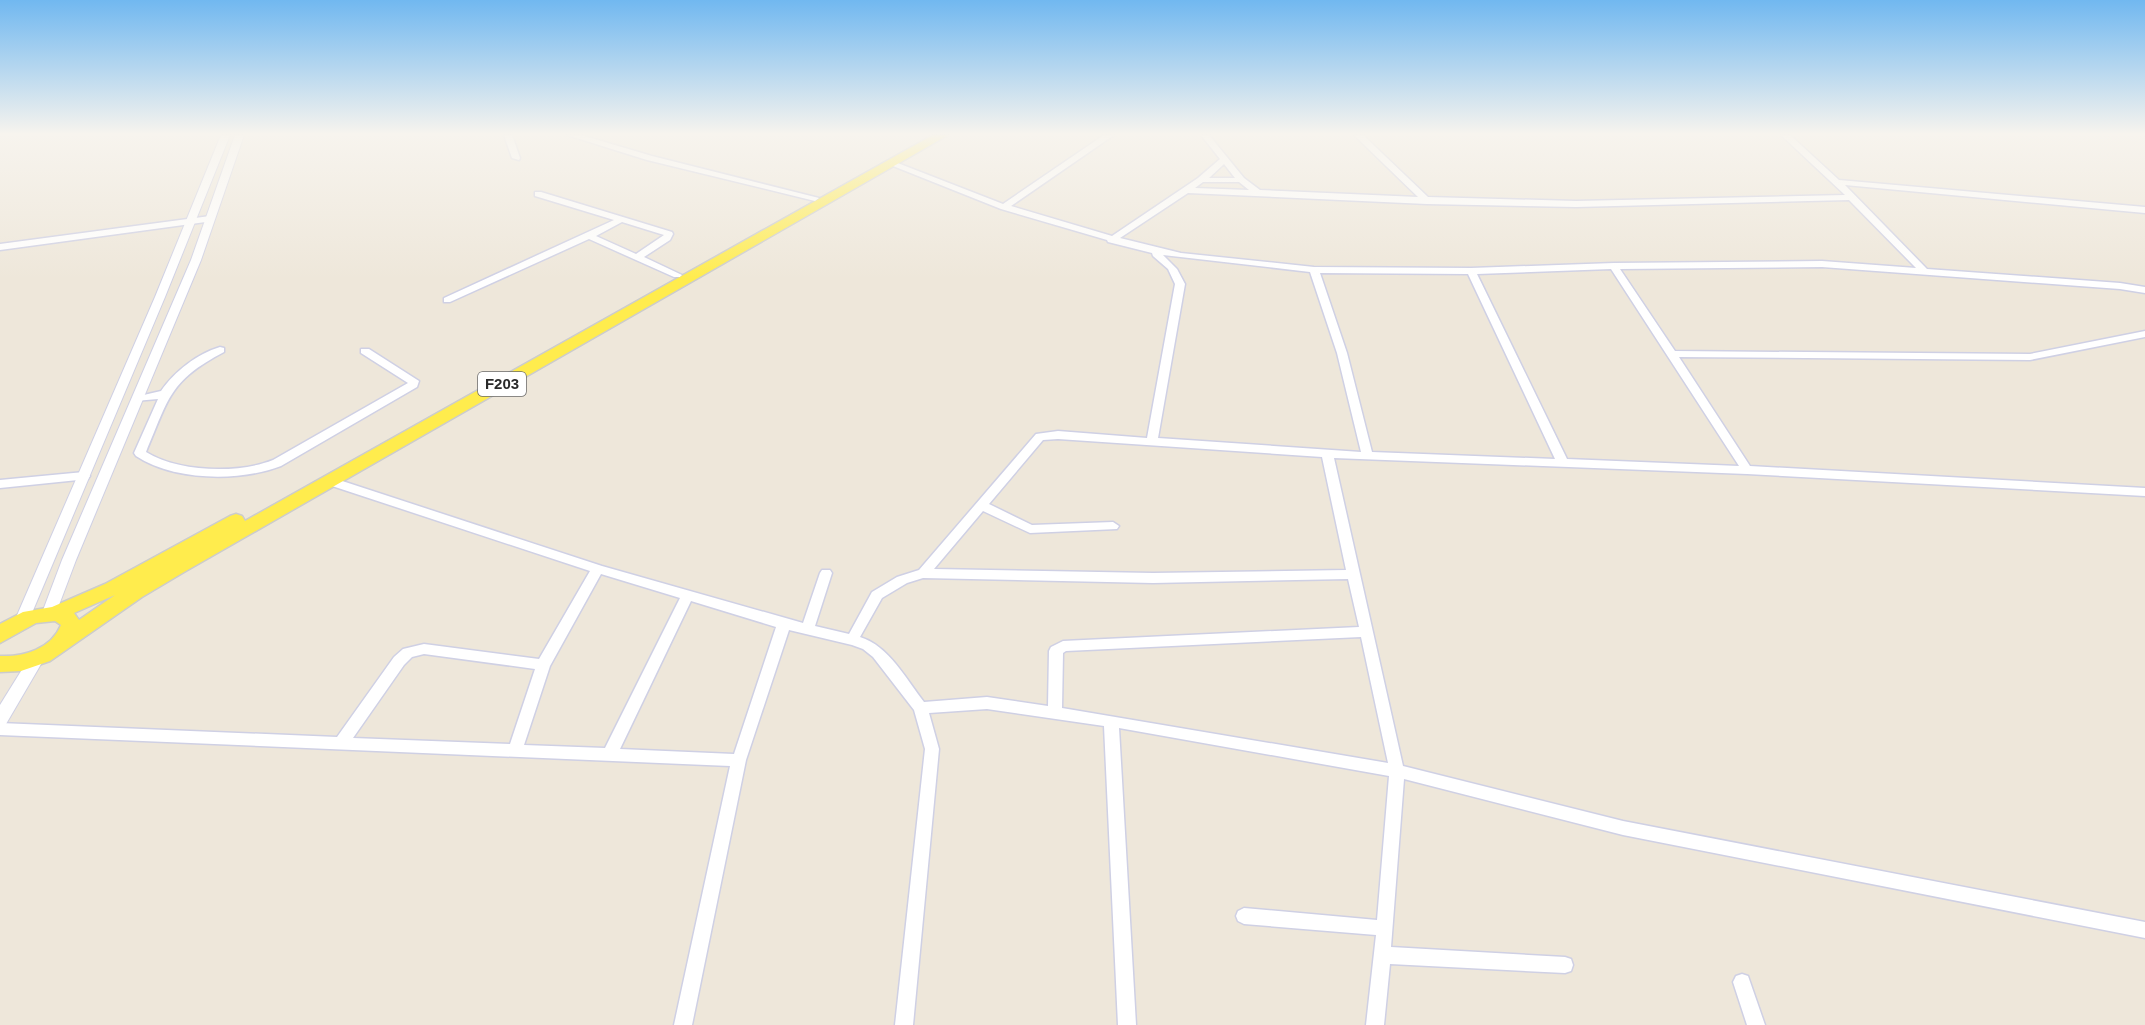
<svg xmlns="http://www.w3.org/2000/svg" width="2145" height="1025" font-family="Helvetica,sans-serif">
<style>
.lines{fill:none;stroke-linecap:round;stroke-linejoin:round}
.minor-casing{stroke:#cfd0e4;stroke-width:3}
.tertiary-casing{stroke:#cfd0e4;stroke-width:2}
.primary-casing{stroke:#ccc;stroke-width:3}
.minor{fill:#fff;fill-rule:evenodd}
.tertiary{fill:#fff;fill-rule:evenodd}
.primary{fill:#ffec4d;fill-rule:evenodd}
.labels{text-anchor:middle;stroke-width:4.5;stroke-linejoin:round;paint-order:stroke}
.shield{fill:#fff;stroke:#6a6a6a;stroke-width:1.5}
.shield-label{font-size:15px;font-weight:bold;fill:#2a2a2a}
</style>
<rect width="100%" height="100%" fill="#eee7da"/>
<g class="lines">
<defs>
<path id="minor" d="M 504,135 L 512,135 L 520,158 L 519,160 L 512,158 Z
M 567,135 L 581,135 L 652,156 L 819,198 L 815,201 L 647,160 Z
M 1104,135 L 1114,135 L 1011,206 L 1112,236 L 1198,178 L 1220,159 L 1201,135 L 1209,135 L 1244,178 L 1260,190 L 1418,197 L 1354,135 L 1363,135 L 1428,197 L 1576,201 L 1845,195 L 1781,135 L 1790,135 L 1839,180 L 2145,207 L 2145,213 L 1845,185 L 1927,269 L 2120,283 L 2145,287 L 2145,293 L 2120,289 L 1822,267 L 1620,269 L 1675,351 L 2030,354 L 2145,331 L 2145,337 L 2030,360 L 1679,357 L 1750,466 L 2145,488 L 2145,496 L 1747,474 L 1334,458 L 1403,766 L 1623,821 L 2145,922 L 2145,938 L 1623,835 L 1404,779 L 1391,947 L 1565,957 L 1571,959 L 1573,965 L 1571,971 L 1565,973 L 1390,964 L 1384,1025 L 1366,1025 L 1376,935 L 1244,924 L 1238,921 L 1236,916 L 1238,911 L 1244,908 L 1377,920 L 1389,776 L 1119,728 L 1136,1025 L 1118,1025 L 1104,726 L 987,709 L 929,713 L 939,749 L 913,1025 L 895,1025 L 925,749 L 914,710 L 873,657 L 863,649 L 852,645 L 789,630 L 746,760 L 692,1025 L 674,1025 L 730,766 L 0,735 L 0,723 L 337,737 L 394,657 L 403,649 L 424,644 L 539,659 L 590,571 L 326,484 L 324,481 L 330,477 L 602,566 L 803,623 L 820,573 L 822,570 L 830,570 L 832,573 L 815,626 L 849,634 L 872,592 L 897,577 L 919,570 L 1036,434 L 1058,431 L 1147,438 L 1175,284 L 1168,269 L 1153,256 L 1152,253 L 1108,242 L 1107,240 L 1001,209 L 888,164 L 895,162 L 1003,204 ZM 1224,164 L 1235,178 L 1209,178 ZM 1203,182 L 1239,182 L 1249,190 L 1195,188 ZM 1188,193 L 1427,204 L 1576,207 L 1849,200 L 1916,268 L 1822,261 L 1614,263 L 1471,268 L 1314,267 L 1181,253 L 1120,238 ZM 1163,255 L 1310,272 L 1337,353 L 1361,452 L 1158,438 L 1185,284 L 1177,269 ZM 1611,269 L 1739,466 L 1567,459 L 1477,274 ZM 1320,273 L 1468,274 L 1555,459 L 1372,452 L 1347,353 ZM 1058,439 L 1322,457 L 1346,570 L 1153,573 L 934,569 L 983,511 L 1030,533 L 1117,529 L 1119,526 L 1113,522 L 1032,525 L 989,504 L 1043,440 ZM 601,574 L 680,598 L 605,748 L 524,745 L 550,666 ZM 923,578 L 1153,583 L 1348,579 L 1359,627 L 1063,641 L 1051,647 L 1049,651 L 1048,706 L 987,697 L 924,702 C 906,679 889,646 860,637 L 882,598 L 907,583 ZM 691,601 L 776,627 L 734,754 L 620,749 ZM 1361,637 L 1388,763 L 1062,708 L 1063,653 L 1066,651 ZM 424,654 L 535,669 L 510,744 L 353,738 L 404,665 L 412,657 Z
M 535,192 L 541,192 L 672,232 L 673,234 L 670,240 L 644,257 L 682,275 L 680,277 L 674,277 L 589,239 L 450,302 L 444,302 L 444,298 L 614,220 L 535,196 ZM 622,222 L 664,235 L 636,254 L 596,236 Z
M 210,216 L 213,217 L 213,221 L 0,250 L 0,244 Z
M 220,347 L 224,348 L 224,352 C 169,381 169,398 146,452 C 178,472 238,474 273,460 L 408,383 L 361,353 L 361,349 L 369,349 L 419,381 L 417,387 L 281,466 C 239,482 174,481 136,456 L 134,453 L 158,399 L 135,401 L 134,399 L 135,397 L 161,391 C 175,371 197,354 220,347 Z
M 84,472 L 90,476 L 88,479 L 0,488 L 0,480 Z
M 1742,974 L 1748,976 L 1765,1025 L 1747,1025 L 1733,982 L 1736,976 Z"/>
<path id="tertiary" d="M 221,135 L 230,135 L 165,297 L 29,620 L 27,624 L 17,624 L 15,620 L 155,297 Z
M 235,135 L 244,135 L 201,260 L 76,560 L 56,613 L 54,617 L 44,617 L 42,613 L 62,560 L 191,260 Z
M 36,653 L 41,655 L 44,659 L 6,724 L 0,726 L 0,705 L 31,655 Z"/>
<path id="primary" d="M 933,135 L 948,135 L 184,572 L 142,597 L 50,661 L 21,671 L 0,672 L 0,656 C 24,657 51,649 61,625 L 55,621 L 36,623 L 0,643 L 0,624 L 23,612 L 52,607 L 105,584 L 230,516 L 236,514 L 242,516 L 245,521 ZM 115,595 L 79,620 L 74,613 Z"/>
</defs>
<use href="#minor" class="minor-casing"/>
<use href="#tertiary" class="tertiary-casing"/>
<use href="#primary" class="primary-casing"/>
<use href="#minor" class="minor"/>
<use href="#tertiary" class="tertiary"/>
<use href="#primary" class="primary"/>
</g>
<linearGradient id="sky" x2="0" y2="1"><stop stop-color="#71b8f0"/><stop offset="0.48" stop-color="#f7f4ee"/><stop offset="1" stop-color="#f7f4ee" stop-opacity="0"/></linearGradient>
<rect width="2145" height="279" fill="url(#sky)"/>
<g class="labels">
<rect class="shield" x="478" y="372" width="48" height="24" rx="4.5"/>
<g class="shield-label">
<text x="502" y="389">F203</text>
</g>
</g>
</svg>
